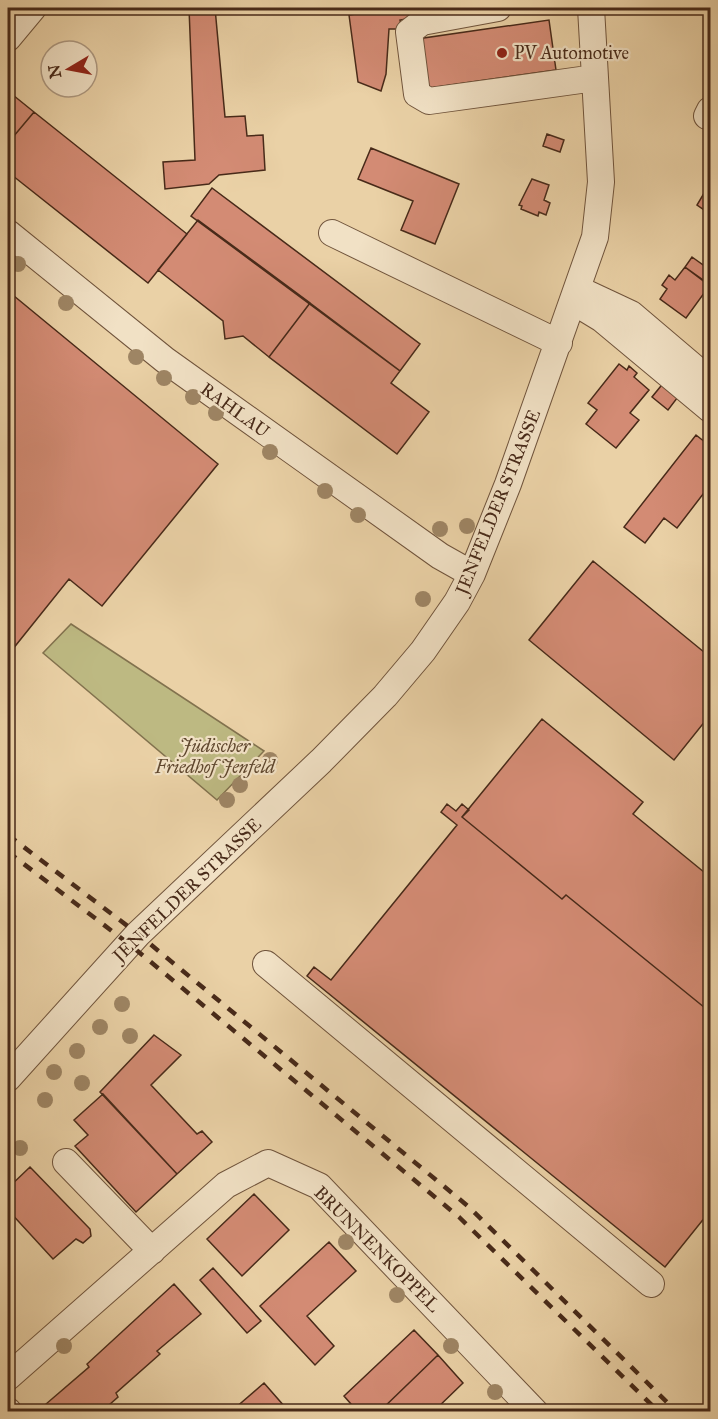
<svg xmlns="http://www.w3.org/2000/svg" width="718" height="1419" font-family="'IM FELL Great Primer',serif">
<style>
.green{fill:#bdb982;stroke:#82724e;stroke-width:1.5}
.building{fill:#d38b74;stroke:#482a19;stroke-width:1.5}
.lines{fill:none;stroke-linecap:round;stroke-linejoin:round}
.minor-casing{stroke:#70543c;stroke-width:28}
.minor{stroke:#f1e1c5;stroke-width:26}
.rail{stroke:#482a19;stroke-width:4.5;stroke-dasharray:10 10;stroke-linecap:butt}
.tree{fill:#9e8564}
.poi-dot{fill:#8f2418;stroke:#f1e1c5;stroke-width:2}
.labels{text-anchor:middle;stroke-width:4.5;stroke-linejoin:round;paint-order:stroke}
.poi-label{font-size:18px;fill:#482a19;stroke:#f1e1c5;text-anchor:start}
.street-label{font-size:18px;fill:#482a19;stroke:#f1e1c5}
.park-label{font-size:18px;font-style:italic;fill:#5f472e;stroke:#f1e1c5}
</style>
<rect width="100%" height="100%" fill="#ead1a6"/>
<filter id="stains"><feTurbulence type="fractalNoise" baseFrequency=".00333" numOctaves="4"/><feColorMatrix values="0 0 0 0 .2 0 0 0 0 .09 0 0 0 0 .02 0 0 0 .5 -.17"/></filter>
<radialGradient id="worn" r=".72"><stop offset=".6" stop-color="#630" stop-opacity="0"/><stop offset="1" stop-color="#630" stop-opacity=".3"/></radialGradient>
<path class="green" d="M 71,624 L 264,751 L 217,800 L 43,653 Z"/>
<path class="building" d="M 189,8 L 215,8 L 225,117 L 245,116 L 247,136 L 263,135 L 265,170 L 219,175 L 209,184 L 165,189 L 163,162 L 195,160 Z
M 395,8 L 417,8 L 418,17 L 400,20 L 402,29 L 389,29 L 386,74 L 381,91 L 358,82 L 349,15 Z
M 549,20 L 556,70 L 423,89 L 417,39 Z
M 8,91 L 34,112 L 8,143 Z
M 34,112 L 187,234 L 148,283 L 8,172 L 8,143 Z
M 547,134 L 564,140 L 560,152 L 543,146 Z
M 371,148 L 459,184 L 435,244 L 401,230 L 413,201 L 358,179 Z
M 532,179 L 549,185 L 544,200 L 550,203 L 546,215 L 539,212 L 538,216 L 521,209 L 522,206 L 519,205 Z
M 710,183 L 710,214 L 697,205 Z
M 212,188 L 420,344 L 400,371 L 191,216 Z
M 198,220 L 310,303 L 269,357 L 243,336 L 225,339 L 223,321 L 158,270 Z
M 692,257 L 710,270 L 710,286 L 685,267 Z
M 685,267 L 710,285 L 686,318 L 660,299 L 667,289 L 662,285 L 669,275 L 675,280 Z
M 8,291 L 218,464 L 102,606 L 69,579 L 8,655 Z
M 310,303 L 400,371 L 391,383 L 429,412 L 397,454 L 269,357 Z
M 619,364 L 627,370 L 629,366 L 637,373 L 634,377 L 649,390 L 630,413 L 639,420 L 616,448 L 586,424 L 597,410 L 588,403 Z
M 665,381 L 681,393 L 668,410 L 652,397 Z
M 696,435 L 710,446 L 710,485 L 677,528 L 664,518 L 645,543 L 624,527 Z
M 593,561 L 710,657 L 710,715 L 674,760 L 529,640 Z
M 542,719 L 643,802 L 633,814 L 710,877 L 710,1012 L 566,895 L 562,899 L 462,817 Z
M 447,804 L 456,811 L 462,804 L 469,810 L 462,817 L 562,899 L 566,895 L 710,1012 L 710,1211 L 665,1267 L 307,976 L 314,967 L 331,980 L 457,825 L 441,812 Z
M 154,1035 L 181,1055 L 151,1085 L 197,1134 L 202,1131 L 212,1142 L 177,1174 L 100,1092 Z
M 103,1094 L 177,1174 L 136,1212 L 75,1146 L 88,1135 L 74,1120 Z
M 30,1167 L 90,1229 L 91,1236 L 83,1243 L 76,1239 L 53,1259 L 8,1210 L 8,1188 Z
M 254,1194 L 289,1230 L 242,1276 L 207,1239 Z
M 329,1242 L 356,1271 L 307,1316 L 334,1346 L 315,1365 L 260,1306 Z
M 213,1268 L 261,1321 L 247,1333 L 200,1280 Z
M 174,1284 L 201,1314 L 157,1351 L 160,1354 L 116,1393 L 118,1397 L 101,1412 L 52,1412 L 46,1404 L 89,1367 L 87,1364 Z
M 414,1330 L 438,1355 L 379,1412 L 358,1412 L 344,1396 Z
M 438,1355 L 463,1383 L 433,1412 L 379,1412 Z
M 264,1383 L 285,1407 L 280,1412 L 235,1412 L 234,1409 Z"/>
<g class="lines">
<defs>
<path id="minor" d="M 498,8 L 422,22 L 409,32 L 417,94 L 429,101 L 595,78
M 8,38 L 33,8
M 707,116 L 710,110
M 8,233 L 165,360 L 440,556 L 472,574
M 332,233 L 559,343
M 584,292 L 631,314 L 710,381
M 574,302 L 602,319 L 710,409
M 266,964 L 651,1284
M 8,1078 L 138,934 L 321,761 L 385,696 L 423,651 L 457,602 L 472,574 L 508,484 L 595,237 L 601,182 L 591,8
M 66,1162 L 152,1251
M 8,1377 L 226,1185 L 268,1163 L 319,1186 L 535,1412
M 8,1411 L 8,1412"/>
</defs>
<use href="#minor" class="minor-casing"/>
<use href="#minor" class="minor"/>
<path class="rail" d="M 8,835 L 138,934 L 469,1207 L 677,1412
M 8,852 L 129,944 L 459,1217 L 659,1412"/>
</g>
<g class="tree">
<circle cx="18" cy="264" r="8"/>
<circle cx="66" cy="303" r="8"/>
<circle cx="136" cy="357" r="8"/>
<circle cx="164" cy="378" r="8"/>
<circle cx="193" cy="397" r="8"/>
<circle cx="216" cy="413" r="8"/>
<circle cx="270" cy="452" r="8"/>
<circle cx="325" cy="491" r="8"/>
<circle cx="358" cy="515" r="8"/>
<circle cx="467" cy="526" r="8"/>
<circle cx="440" cy="529" r="8"/>
<circle cx="423" cy="599" r="8"/>
<circle cx="270" cy="760" r="8"/>
<circle cx="240" cy="785" r="8"/>
<circle cx="227" cy="800" r="8"/>
<circle cx="122" cy="1004" r="8"/>
<circle cx="100" cy="1027" r="8"/>
<circle cx="130" cy="1036" r="8"/>
<circle cx="77" cy="1051" r="8"/>
<circle cx="54" cy="1072" r="8"/>
<circle cx="82" cy="1083" r="8"/>
<circle cx="45" cy="1100" r="8"/>
<circle cx="20" cy="1148" r="8"/>
<circle cx="346" cy="1242" r="8"/>
<circle cx="397" cy="1295" r="8"/>
<circle cx="64" cy="1346" r="8"/>
<circle cx="451" cy="1346" r="8"/>
<circle cx="495" cy="1392" r="8"/>
</g>
<circle class="poi-dot" cx="502" cy="53" r="6"/>
<g class="labels">
<g class="poi-label">
<text x="514" y="59">PV Automotive</text>
</g>
<g class="street-label">
<text transform="translate(235 410) rotate(36)" y="6">RAHLAU</text>
<text transform="translate(498 502) rotate(-68)" y="6">JENFELDER STRASSE</text>
<text transform="translate(187 890) rotate(-44)" y="6">JENFELDER STRASSE</text>
<text transform="translate(377 1249) rotate(45)" y="6">BRUNNENKOPPEL</text>
</g>
<g class="park-label">
<text x="215" y="752">Jüdischer<tspan x="215" dy="21">Friedhof Jenfeld</tspan></text>
</g>
</g>
<rect width="718" height="1419" fill="none" stroke="#ead1a6" stroke-width="30"/>
<rect x="9" y="9" width="700" height="1401" fill="none" stroke="#482a19" stroke-width="3"/>
<rect x="15" y="15" width="688" height="1389" fill="none" stroke="#482a19" stroke-width="1.5"/>
<g transform="translate(69 69) rotate(260)"><circle r="28" fill="#f1e1c5" stroke="#ad9880" stroke-width="1.5"/>
<path d="M0-4.5L10 22L0 15L-10 22Z" fill="#8f2418"/>
<text y="-9" font-size="16" font-weight="bold" text-anchor="middle" fill="#482a19">N</text>
</g>
<rect width="100%" height="100%" filter="url(#stains)"/>
<rect width="100%" height="100%" fill="url(#worn)"/>
</svg>
